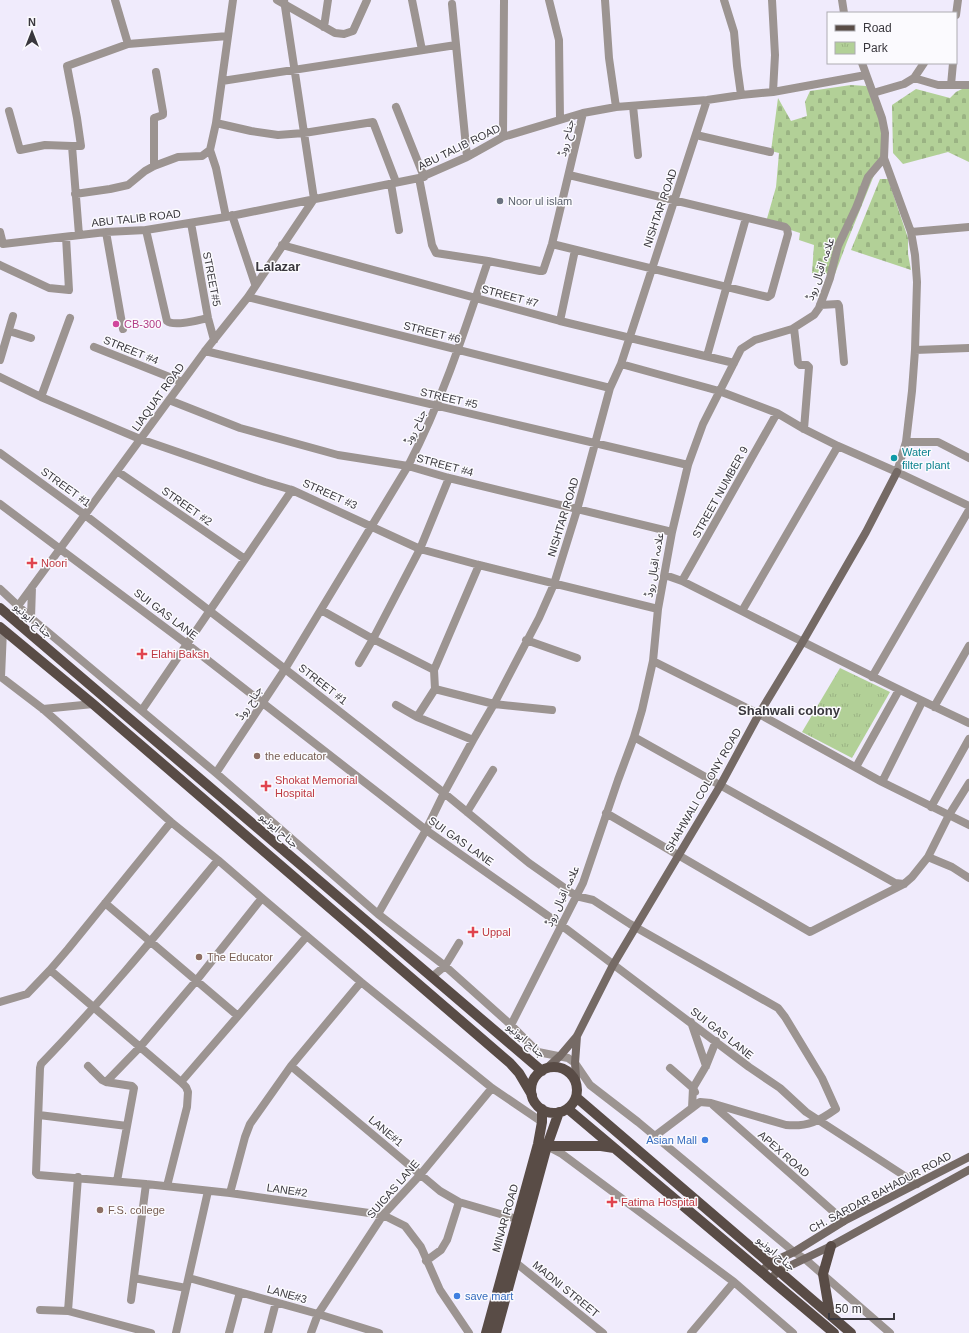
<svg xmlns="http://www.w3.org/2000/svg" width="969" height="1333" font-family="Arial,'Noto Sans Arabic',sans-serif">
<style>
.cemetery{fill:url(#cemetery-stones)}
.park{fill:url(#park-tufts)}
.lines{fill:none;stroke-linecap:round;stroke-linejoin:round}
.street{stroke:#9c9491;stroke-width:8}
.secondary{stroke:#756a65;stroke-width:8}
.primary{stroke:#594c46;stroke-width:10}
.worship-dot{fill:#6b7280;stroke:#fbfafe;stroke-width:1.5}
.hotel-dot{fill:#d1479c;stroke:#fbfafe;stroke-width:1.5}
.culture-dot{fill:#0f9aa8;stroke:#fbfafe;stroke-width:1.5}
.health-dot{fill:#e0444e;stroke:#fbfafe;stroke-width:1.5}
.education-dot{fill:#8d6e63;stroke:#fbfafe;stroke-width:1.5}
.shop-dot{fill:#3f7fe0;stroke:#fbfafe;stroke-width:1.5}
.labels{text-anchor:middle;stroke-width:3;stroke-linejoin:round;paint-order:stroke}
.street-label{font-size:11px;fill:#39373d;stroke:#fbfafe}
.worship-label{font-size:11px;fill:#5b616d;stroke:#fbfafe;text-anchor:start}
.hotel-label{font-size:11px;fill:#b23c85;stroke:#fbfafe;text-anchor:start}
.culture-label{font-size:11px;fill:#0d838f;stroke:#fbfafe;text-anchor:start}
.health-label{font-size:11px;fill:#be3a42;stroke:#fbfafe;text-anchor:start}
.education-label{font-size:11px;fill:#785e54;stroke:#fbfafe;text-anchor:start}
.shop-label{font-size:11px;fill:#366cbe;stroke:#fbfafe;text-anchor:end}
.quarter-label{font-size:13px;font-weight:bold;fill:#39373d;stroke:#fbfafe}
</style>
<defs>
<pattern id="cemetery-stones" width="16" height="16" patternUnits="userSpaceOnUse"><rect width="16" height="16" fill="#b2d097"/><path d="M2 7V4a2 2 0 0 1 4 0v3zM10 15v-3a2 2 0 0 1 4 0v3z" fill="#9ab383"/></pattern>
<pattern id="park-tufts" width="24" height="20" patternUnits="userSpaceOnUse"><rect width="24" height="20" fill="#b2d097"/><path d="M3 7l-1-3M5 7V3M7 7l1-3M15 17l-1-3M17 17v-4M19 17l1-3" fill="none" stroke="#9ab383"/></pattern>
</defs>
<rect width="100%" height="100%" fill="#f0ebfc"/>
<path class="cemetery" d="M 851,85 L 866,86 L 876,101 L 883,128 L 883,153 L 847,242 L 835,274 L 812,273 L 814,245 L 799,240 L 800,233 L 766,222 L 776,187 L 779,153 L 771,151 L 778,98 L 791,121 L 807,116 L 805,102 L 810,91 Z
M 964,88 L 969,89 L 969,162 L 948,152 L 903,164 L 893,153 L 892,105 L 916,89 L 950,98 L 956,92 Z
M 880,179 L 888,179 L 908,238 L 908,254 L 911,270 L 851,250 Z"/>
<path class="park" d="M 840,668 L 890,692 L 852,758 L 802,732 Z"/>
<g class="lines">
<path class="street" d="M 115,0 L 128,44
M 277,0 L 335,33 L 344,34 L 353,31 L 367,0
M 412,0 L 422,50
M 549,0 L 559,40 L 560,119
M 605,0 L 609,58 L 616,107
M 724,0 L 734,32 L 737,66 L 741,95
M 772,0 L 775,55 L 773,92
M 842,0 L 844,13
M 452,4 L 467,157
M 956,15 L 958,0
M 324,27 L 328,0
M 862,63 L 882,118 L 885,133 L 884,158 L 911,232 L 915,255 L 917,282 L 915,350 L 912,391 L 906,442 L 897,472
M 953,63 L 951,85 L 969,85
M 914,78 L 938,85 L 951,85
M 222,81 L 456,45
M 873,93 L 904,84 L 914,78 L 924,63
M 633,106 L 638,155
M 396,107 L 424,177
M 9,111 L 20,150 L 45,145 L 72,146
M 216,123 L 251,131 L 278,135 L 304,133 L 373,122 L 396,182
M 696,135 L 770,152
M 503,137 L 504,0
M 154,166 L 154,118 L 163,115 L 163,112 L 156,72
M 419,178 L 432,245 L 436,253 L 488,261 L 540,271 L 543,271 L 552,244 L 583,113
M 391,184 L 399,230
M 75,194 L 110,189 L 128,185 L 145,171 L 154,166 L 178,157 L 202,156 L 210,150
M 232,215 L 255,284
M 226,217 L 216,168 L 210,150 L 216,123 L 233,0
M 191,223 L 208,318 L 214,340
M 146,230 L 167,321 C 174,327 198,320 208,318
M 0,232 L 3,244 L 106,232 L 146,230 L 226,217 L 419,178 L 467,157 L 503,137 L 583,113 L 616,107 L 707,100 L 741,95 L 773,92 L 866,75
M 106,232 L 123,329
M 911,232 L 969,227
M 79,235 L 72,146 L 81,146 L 77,118 L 67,66 L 128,44 L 228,36
M 552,244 L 768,297 L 771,295 L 788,234 L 787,229 L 785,227 L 569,175
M 282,245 L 560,321 L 734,363
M 0,265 L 49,288 L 69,290 L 66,237
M 248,297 L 610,388
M 820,305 L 838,304 L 839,306 L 844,362
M 560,321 L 575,250
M 794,328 L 798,363 L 800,365 L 807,365 L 809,367 L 804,429
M 9,331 L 31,338
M 94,347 L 182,382
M 915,350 L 969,348
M 205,351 L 688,465
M 707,356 L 746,218
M 0,360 L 13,316
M 621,364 L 719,391 L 777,413 L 804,429 L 838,446 L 897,472 L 969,506
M 0,377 L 41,397 L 140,439 L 265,482 L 292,490 L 420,549 L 479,565 L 658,609
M 41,397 L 70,318
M 169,400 L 240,428 L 338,455 L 408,466 L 449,478 L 672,532
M 906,442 L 938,442 L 969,458
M 0,453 L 85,515 L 285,669 L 444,793 L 529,863 L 576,896 L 593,900 L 630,924 L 778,1008 L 785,1017 L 822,1078 L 836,1109 C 819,1121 808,1127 786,1125 L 711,1103 L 700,1102 L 655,1136
M 117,471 L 245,559
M 0,504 L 187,644 L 426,830 L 561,925 L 749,1067 L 780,1088 L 806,1112 L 917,1184
M 665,575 L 682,581 C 778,629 872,678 969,723
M 682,581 L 777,413
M 0,589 L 31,618 L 216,773 L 378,914 L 445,966 L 511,1025 L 538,1052 L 568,1058 L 575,1063 L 590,1085 L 638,1122 L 794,1252 L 805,1259 L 890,1333
M 18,606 L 205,351 L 248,297 L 314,199 L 284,0
M 321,610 L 373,639 L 434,670
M 742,611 L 838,446
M 31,618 L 32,587
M 3,630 L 1,677 L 43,709 L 171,822 L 218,860 L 262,898 L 361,982 L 492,1088 L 542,1122
M 526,640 L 577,658
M 653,661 L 759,714 L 882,782 L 969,825
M 359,663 L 373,639 L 420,549 L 449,478
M 872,677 L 969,510
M 435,689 L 494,704 L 552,710
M 396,705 L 417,717 L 435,689 L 434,670 L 479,565
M 934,707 L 969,646
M 43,709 L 93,704
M 142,710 L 292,490
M 417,717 L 473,740
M 634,737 L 895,883 L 904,884
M 856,767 L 899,690
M 216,773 L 285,669 L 408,466 C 442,401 465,330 488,261
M 882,782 L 922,702
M 931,807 L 969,739
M 467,812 L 493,770
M 606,813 L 810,932 L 904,884 L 912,877 L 928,857 L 952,867 L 969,878
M 171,822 L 68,949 L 50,970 L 181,1082 L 307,936
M 928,857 L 949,815 L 969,783
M 218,860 C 161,929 104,999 41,1064 L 40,1068 L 36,1173 L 38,1175 L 146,1184 L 230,1193 L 383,1215 L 405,1226 L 421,1247 L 440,1290 L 469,1333
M 105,903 L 238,1016
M 378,914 L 426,830 L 444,793 L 473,740 L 494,704 L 539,618 L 554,584 L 577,510 L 610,388 L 621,364 L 707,100
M 433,976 L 445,966 L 459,943
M 0,1002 L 27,994 L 50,970
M 691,1022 L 706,1066
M 511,1025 L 583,883 L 618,780 L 634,737 L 642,710 L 653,661 L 658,609 L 672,532 L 688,465 L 703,424 L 741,349 L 755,340 L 792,329 L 814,315 L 819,308 L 830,278 L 838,246 L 856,208 L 868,177 L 884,158
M 88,1066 L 102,1080 L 106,1082 L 132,1086 L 134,1088 L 117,1181
M 291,1066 L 440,1191 L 459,1202 L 517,1219
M 670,1068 L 693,1088 L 695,1092
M 106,1082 L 140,1047 L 196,981 L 262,898
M 713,1105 L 844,1221
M 692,1108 L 693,1088 L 706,1066 L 716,1041
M 39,1115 L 127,1126
M 547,1146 L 562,1154 L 734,1282 L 793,1333
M 167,1186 L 187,1107 L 188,1092 L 186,1087 L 181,1082
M 230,1193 L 245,1137 L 250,1124 L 291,1066 L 361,982
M 426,1261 L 441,1250 L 447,1240 L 459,1202
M 515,1262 L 603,1333
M 134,1278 L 186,1288
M 189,1278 L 318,1314 L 379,1333
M 131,1300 L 146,1184
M 40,1310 L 68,1311 L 151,1333
M 68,1311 L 78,1177
M 176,1333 L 208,1191
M 229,1333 L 240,1292
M 268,1333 L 276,1302
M 311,1333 L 318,1314 L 383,1215 L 420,1175 L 492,1088
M 691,1333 L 734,1282"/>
<path class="secondary" d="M 577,1036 L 575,1063 L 577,1091
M 547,1068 L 560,1056 L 577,1036 L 613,965 L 720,786 L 759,714 L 802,643 L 866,532 L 897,472
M 761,1272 L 770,1263 L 794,1252 L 844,1221 L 969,1157
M 770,1279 L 779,1271 L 831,1246 L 969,1170"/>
<path class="primary" d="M 0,608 L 542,1071
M 0,627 L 93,704 L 510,1063 L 519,1073 L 532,1095
M531 1090a23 23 0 1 1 46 0a23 23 0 1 1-46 0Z
M 576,1097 L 851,1333
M 568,1109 L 834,1333
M 547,1146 L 601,1146 L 614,1148
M 830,1315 L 823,1274 L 831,1246
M 486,1333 L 538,1144 L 542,1122 L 542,1109
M 496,1333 L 547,1146 L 559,1112"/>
</g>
<circle class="worship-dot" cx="500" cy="201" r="4"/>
<circle class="hotel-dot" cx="116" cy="324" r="4"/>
<circle class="culture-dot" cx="894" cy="458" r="4"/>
<g class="health-dot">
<path d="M30 557h4v4h4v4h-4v4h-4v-4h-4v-4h4z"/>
<path d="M140 648h4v4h4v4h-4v4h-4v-4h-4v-4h4z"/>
<path d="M264 780h4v4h4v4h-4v4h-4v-4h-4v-4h4z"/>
<path d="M471 926h4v4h4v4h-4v4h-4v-4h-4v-4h4z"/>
<path d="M610 1196h4v4h4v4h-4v4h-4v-4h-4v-4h4z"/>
</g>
<g class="education-dot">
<circle cx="257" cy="756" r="4"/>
<circle cx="199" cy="957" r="4"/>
<circle cx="100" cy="1210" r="4"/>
</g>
<g class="shop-dot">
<circle cx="705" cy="1140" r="4"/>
<circle cx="457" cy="1296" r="4"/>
</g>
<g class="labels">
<g class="street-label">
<text transform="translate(566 138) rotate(-77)" y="4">جناح روڈ</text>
<text transform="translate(459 147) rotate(-26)" y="4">ABU TALIB ROAD</text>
<text transform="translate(660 208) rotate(-71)" y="4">NISHTAR ROAD</text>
<text transform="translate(136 218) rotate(-6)" y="4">ABU TALIB ROAD</text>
<text transform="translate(820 269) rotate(-71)" y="4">علامہ اقبال روڈ</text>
<text transform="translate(212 279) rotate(79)" y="4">STREET#5</text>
<text transform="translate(510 296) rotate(15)" y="4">STREET #7</text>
<text transform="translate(432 332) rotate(14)" y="4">STREET #6</text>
<text transform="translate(131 350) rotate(22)" y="4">STREET #4</text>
<text transform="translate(158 397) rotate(-54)" y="4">LIAQUAT ROAD</text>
<text transform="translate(449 398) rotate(13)" y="4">STREET #5</text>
<text transform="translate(415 427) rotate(-65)" y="4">جناح روڈ</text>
<text transform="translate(445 465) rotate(15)" y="4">STREET #4</text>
<text transform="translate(66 487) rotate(36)" y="4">STREET #1</text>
<text transform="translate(720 492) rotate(-61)" y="4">STREET NUMBER 9</text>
<text transform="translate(330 494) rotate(24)" y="4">STREET #3</text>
<text transform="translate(187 506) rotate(35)" y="4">STREET #2</text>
<text transform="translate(563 517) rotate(-73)" y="4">NISHTAR ROAD</text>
<text transform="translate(654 565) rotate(-80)" y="4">علامہ اقبال روڈ</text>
<text transform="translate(166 614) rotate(37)" y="4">SUI GAS LANE</text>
<text transform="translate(33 620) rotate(41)" y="4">جناح ایونیو</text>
<text transform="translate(323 684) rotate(38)" y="4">STREET #1</text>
<text transform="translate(249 703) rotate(-57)" y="4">جناح روڈ</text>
<text transform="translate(703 790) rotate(-60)" y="4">SHAHWALI COLONY ROAD</text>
<text transform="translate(279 830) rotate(41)" y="4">جناح ایونیو</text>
<text transform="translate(461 841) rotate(35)" y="4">SUI GAS LANE</text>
<text transform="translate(562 896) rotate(-65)" y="4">علامہ اقبال روڈ</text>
<text transform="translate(722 1033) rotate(38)" y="4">SUI GAS LANE</text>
<text transform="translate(526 1040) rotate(41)" y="4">جناح ایونیو</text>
<text transform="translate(386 1131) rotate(40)" y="4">LANE#1</text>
<text transform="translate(784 1154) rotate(41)" y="4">APEX ROAD</text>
<text transform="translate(393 1189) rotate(-49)" y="4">SUIGAS LANE</text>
<text transform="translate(287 1190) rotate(8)" y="4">LANE#2</text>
<text transform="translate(880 1192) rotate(-28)" y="4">CH. SARDAR BAHADUR ROAD</text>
<text transform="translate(505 1218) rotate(-74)" y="4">MINAR ROAD</text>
<text transform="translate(776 1253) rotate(41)" y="4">جناح ایونیو</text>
<text transform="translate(566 1289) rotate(39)" y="4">MADNI STREET</text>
<text transform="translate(287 1294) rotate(16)" y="4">LANE#3</text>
</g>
<g class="worship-label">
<text x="508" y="205">Noor ul islam</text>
</g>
<g class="hotel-label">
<text x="124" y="328">CB-300</text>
</g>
<g class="culture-label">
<text x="902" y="456">Water<tspan x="902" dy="13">filter plant</tspan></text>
</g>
<g class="health-label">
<text x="41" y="567">Noori</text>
<text x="151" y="658">Elahi Baksh</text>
<text x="275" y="784">Shokat Memorial<tspan x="275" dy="13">Hospital</tspan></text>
<text x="482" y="936">Uppal</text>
<text x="621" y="1206">Fatima Hospital</text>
</g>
<g class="education-label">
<text x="265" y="760">the educator</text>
<text x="207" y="961">The Educator</text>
<text x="108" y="1214">F.S. college</text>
</g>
<g class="shop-label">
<text x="697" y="1144">Asian Mall</text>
<text x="465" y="1300" text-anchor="start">save mart</text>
</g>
<g class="quarter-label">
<text x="278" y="271">Lalazar</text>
<text x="789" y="715">Shahwali colony</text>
</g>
</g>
<rect x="827" y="12" width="130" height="52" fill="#fbfafe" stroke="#adacb1"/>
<rect x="835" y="25" width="20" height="6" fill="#594c46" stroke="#adacb1"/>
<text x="863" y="32" font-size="12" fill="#39373d">Road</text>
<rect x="835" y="42" width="20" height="12" fill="url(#park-tufts)" stroke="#adacb1"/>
<text x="863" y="52" font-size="12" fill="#39373d">Park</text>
<g transform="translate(32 32)" stroke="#fbfafe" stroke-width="3" paint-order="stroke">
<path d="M0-3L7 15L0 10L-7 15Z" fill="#39373d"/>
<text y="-6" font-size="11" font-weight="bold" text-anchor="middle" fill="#39373d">N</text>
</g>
<path d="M829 1313v6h65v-6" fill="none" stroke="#39373d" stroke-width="2"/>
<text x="835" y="1313" font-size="12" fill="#39373d" stroke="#fbfafe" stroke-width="3" paint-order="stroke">50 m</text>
</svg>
